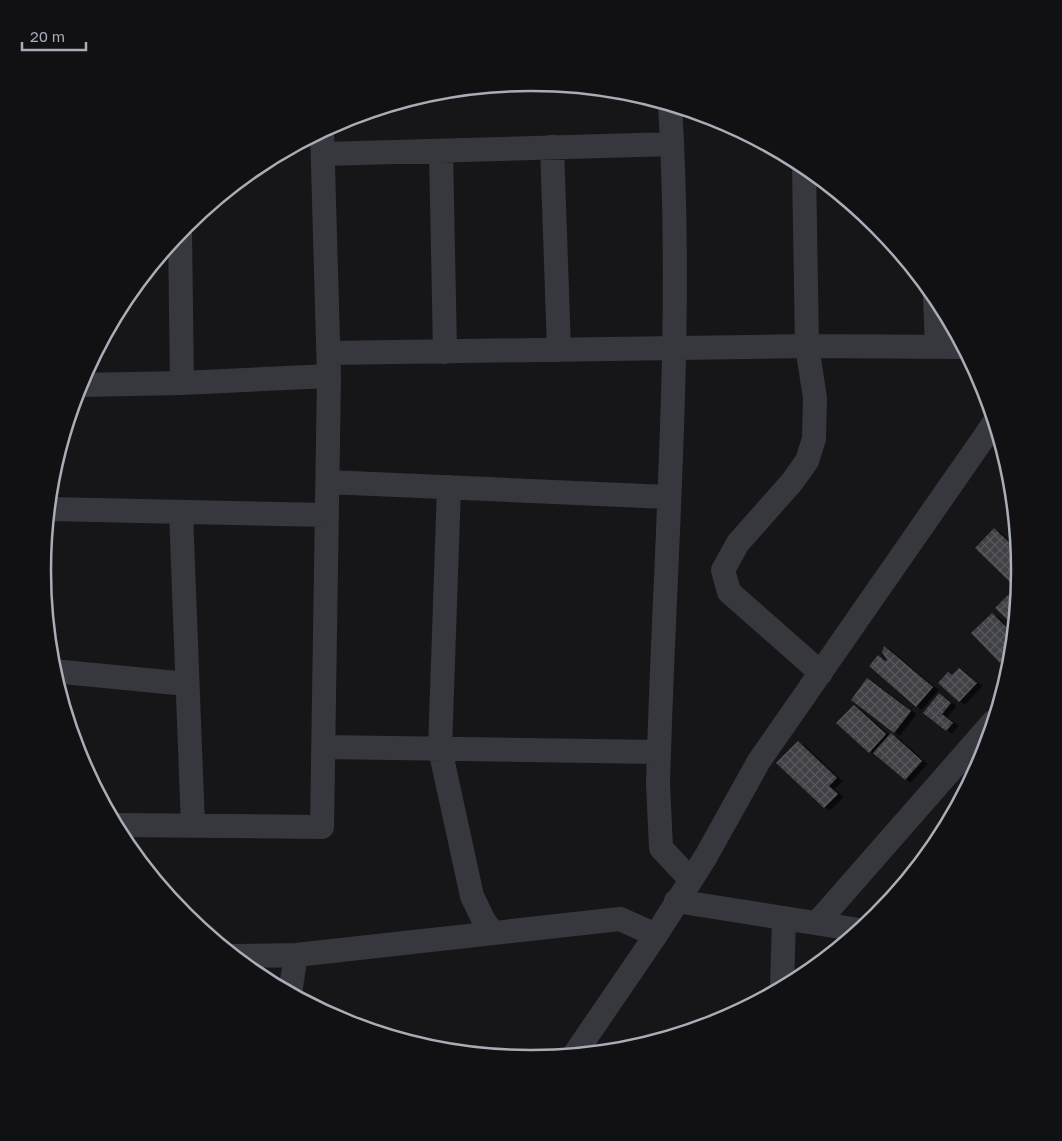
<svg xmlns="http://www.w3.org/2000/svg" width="1062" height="1141" font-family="'Golos Text',sans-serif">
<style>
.building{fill:url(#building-cross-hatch);filter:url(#shadow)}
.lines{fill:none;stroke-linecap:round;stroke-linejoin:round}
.minor{stroke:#37383d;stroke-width:24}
.rim{fill:none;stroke:#a8adb8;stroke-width:2.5}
</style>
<defs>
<pattern id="building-cross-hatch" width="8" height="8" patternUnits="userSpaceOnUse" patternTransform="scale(1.25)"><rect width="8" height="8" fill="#404145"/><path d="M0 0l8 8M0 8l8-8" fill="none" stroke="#595a5e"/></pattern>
<filter id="shadow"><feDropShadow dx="5.5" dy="3" stdDeviation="0" flood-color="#0009"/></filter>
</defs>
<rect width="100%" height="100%" fill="#161618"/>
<path class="building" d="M 994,528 L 1018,551 L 1019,579 L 1013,585 L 975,548 Z
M 1016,587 L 1018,588 L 1014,626 L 995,608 Z
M 992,613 L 1013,634 L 1013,640 L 1005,647 L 1011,653 L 1000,663 L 971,633 Z
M 884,646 L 933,687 L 916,707 L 869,666 L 878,655 L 885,661 L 887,660 L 882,652 Z
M 959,668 L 977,683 L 959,702 L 938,683 L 948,672 L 952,675 Z
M 867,678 L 911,711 L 894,733 L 851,700 Z
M 939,693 L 951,703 L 942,714 L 953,723 L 946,731 L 923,713 Z
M 854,705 L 886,734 L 869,753 L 836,723 Z
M 891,733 L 922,761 L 905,780 L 873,753 Z
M 798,741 L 837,778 L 829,786 L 838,794 L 824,808 L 776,763 Z"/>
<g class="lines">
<path class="minor" d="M 670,105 C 684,331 664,558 658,784 L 661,848 L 690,879
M 552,147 L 559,350
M 441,151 L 445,352
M 323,154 L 672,144
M 804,166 L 807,346 L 815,398 L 814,439 L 807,461 L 792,482 L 738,543 L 723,570 L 729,592 L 821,673
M 180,232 L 182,383
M 935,297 L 937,347
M 329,353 L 807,346 L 963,347
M 79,385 L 182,383 L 329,376
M 328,482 L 668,497
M 449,487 L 440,749 L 472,896 L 484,921 L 493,933
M 49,509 L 327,515
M 181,512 L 193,826
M 53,671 L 187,684
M 324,747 L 658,752
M 116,825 L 322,827 L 329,376 L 322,131
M 676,901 L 859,930
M 817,923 L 993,722
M 234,956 L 296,955 L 620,919 L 656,935
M 782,988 L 784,918
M 290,993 L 296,955
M 574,1055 L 656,935 L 705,858 L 759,761 L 994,423"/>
</g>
<path d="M0 0H1062V1141H0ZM530 91H532A479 479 0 0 1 1011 570V571A479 479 0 0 1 532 1050H530A479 479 0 0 1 51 571V570A479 479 0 0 1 530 91Z" fill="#111113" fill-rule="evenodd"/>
<path class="rim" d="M530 91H532A479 479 0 0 1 1011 570V571A479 479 0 0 1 532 1050H530A479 479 0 0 1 51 571V570A479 479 0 0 1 530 91Z"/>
<path d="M22 42v8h64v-8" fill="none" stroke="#a8adb8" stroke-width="2.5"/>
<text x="30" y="42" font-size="15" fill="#a8adb8" stroke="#111113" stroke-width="4" paint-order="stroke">20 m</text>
</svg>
